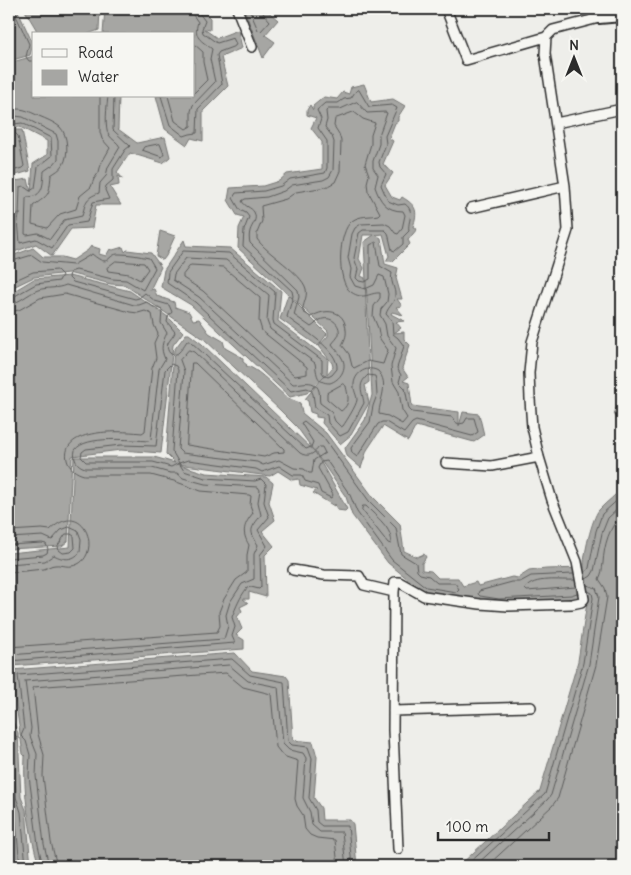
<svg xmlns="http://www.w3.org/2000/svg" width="631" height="875" font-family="Delius,sans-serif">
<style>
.water{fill:#a6a6a3;stroke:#757573}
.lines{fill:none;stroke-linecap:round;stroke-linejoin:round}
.shore{stroke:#5c5c5b;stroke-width:1}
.minor-casing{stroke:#2b2b2b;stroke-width:12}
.major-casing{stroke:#2b2b2b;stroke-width:14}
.minor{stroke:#f6f6f2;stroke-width:9}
.major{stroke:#f6f6f2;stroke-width:10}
</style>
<rect width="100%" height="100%" fill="#eeeeea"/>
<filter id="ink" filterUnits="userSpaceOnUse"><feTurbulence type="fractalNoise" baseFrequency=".02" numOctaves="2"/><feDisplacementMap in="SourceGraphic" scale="10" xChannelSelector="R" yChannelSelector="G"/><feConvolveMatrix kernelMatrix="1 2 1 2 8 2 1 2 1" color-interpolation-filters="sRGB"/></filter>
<g filter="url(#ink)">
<path class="water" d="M 9,9 L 17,9 L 33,44 L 30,55 L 9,61 Z
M 24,9 L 100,9 L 99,30 L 88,34 L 37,34 L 36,29 Z
M 105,9 L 201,9 L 210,18 L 210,30 L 204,29 L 217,38 L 238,30 L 242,48 L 221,57 L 228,86 L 203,111 L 203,141 L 191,138 L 187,145 L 165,129 L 156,96 L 194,96 L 194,34 L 103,34 Z
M 244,9 L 265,9 L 278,20 L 265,35 L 275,42 L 263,58 Z
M 34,56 L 34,96 L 119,96 L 118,129 L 137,143 L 165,137 L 170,157 L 163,163 L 130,153 L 117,172 L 123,179 L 118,176 L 119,185 L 110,187 L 121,205 L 96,205 L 92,228 L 71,229 L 52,256 L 36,244 L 14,252 L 12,216 L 21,214 L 14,214 L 15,181 L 28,179 L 31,192 L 33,164 L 47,155 L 47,141 L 20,127 L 9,128 L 9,63 Z
M 364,84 L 371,102 L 393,99 L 405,106 L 398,117 L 398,121 L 395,123 L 389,138 L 393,141 L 383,164 L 393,173 L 385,185 L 392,197 L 400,200 L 402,197 C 417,206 418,211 413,227 L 417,229 L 408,240 L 410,244 L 393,261 L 386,261 L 389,256 L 383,234 L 376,235 L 381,238 L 385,264 L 398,268 L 396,278 L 402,299 L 397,299 L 402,306 L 396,307 L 403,315 L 392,312 L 391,314 L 404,321 L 396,322 L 401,328 L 394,333 L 404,332 L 404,339 L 410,345 L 402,368 L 408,377 L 403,381 L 409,383 L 412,406 L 459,412 L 459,426 L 463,412 L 479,414 L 484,435 L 474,442 L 416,426 L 408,441 L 383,426 L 367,450 L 361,468 L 347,456 L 345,448 L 365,420 L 372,395 L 364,242 L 374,235 L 363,235 L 359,259 L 364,268 L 361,276 L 365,278 L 369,382 L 365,385 L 369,403 L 351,435 L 340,444 L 322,423 L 323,418 L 316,417 L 316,414 L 310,412 L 308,401 L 305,399 L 326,374 L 307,393 L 290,397 L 191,305 L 161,287 L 164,270 L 184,240 L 186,246 L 230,248 L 281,291 L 278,321 L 328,359 L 327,374 L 333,367 L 332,363 L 319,346 L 328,336 L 328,331 L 238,248 L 239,228 L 244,217 L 237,215 L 228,200 L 230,188 L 263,186 L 279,181 L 287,174 L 322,169 L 322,142 L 311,128 L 316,118 L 307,115 L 307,110 L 310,105 L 313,110 L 313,106 L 324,97 L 337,99 L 343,92 L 349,94 L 351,87 Z
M 9,130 L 22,130 L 30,171 L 9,177 Z
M 160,231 L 175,236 L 166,256 L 163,260 L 156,256 Z
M 91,246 L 100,249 L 99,254 L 106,256 L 110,249 L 113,250 L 123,247 L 125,252 L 127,250 L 151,253 L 161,267 L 150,290 L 154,289 L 157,296 L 174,302 L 175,307 L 189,312 L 193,320 L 199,319 L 209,333 L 223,341 L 225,348 L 243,358 L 243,362 L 247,365 L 246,366 C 258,368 275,388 285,396 C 289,399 295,401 300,403 L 302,413 L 326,433 L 373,497 L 400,524 L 404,551 L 417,557 L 424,554 L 426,557 L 422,563 L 422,570 L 431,571 L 438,578 L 458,578 L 463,586 L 476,582 L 478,586 L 512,577 L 518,578 L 529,571 L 546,569 L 584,568 C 583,557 592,518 599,510 C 607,501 616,496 622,487 L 622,853 L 611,866 L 459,866 L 540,791 L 578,661 L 588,596 L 572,600 L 498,604 L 424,592 L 388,563 L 352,515 L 346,497 L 315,452 L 347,509 L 345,511 L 337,510 L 335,504 L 334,506 L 313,493 L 317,490 L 300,485 L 299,479 L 292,480 L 278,471 L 270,476 L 177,464 L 206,473 L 266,477 L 273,483 L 269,502 L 275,520 L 262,531 L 274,546 L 265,555 L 266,597 L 249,592 L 249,599 L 243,599 L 248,603 L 240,607 L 242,611 L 237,617 L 242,629 L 236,635 L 244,640 L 244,649 L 11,666 L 9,668 L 9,553 L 70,547 L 74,457 L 154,457 L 175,463 L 166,454 L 174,350 L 186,334 L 189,334 L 202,344 L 314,451 L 297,427 L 280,410 L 204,339 L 125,285 L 111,284 L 68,273 L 34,277 L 9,289 L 9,257 L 33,248 L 43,257 L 62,257 L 73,260 L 88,250 Z
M 69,276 L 130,291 L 168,317 L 183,332 L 173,345 L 161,453 L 121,450 L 72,456 L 68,541 L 62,546 L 9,549 L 9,294 L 34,279 Z
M 288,295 L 327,334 L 318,346 L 280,319 Z
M 622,393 L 622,424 L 614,414 Z
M 235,653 L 252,671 L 286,676 L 289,680 L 293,740 L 313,742 L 317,757 L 314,798 L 321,808 L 322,820 L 350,820 L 353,824 L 357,866 L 39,866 C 29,831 23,792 25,756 L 23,754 L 11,670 Z
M 9,712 L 18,733 L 21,797 L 26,810 L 31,866 L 9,866 Z"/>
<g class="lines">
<path class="shore" d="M 13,9 L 29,44 L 26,57 L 29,61 L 34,61
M 249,9 L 258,30 L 260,32 L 270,21 L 263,13 L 262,9
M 194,44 L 203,52 L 203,62 L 207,80 L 194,93
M 359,90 L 369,107 L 392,105 L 397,108 L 385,136 L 386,144 L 379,162 L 380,167 L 386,174 L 381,185 L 388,201 L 398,205 L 405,204 C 416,212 407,221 409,231 L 403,237 L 403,244 L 395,251 L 392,250 L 388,233 L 385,230 L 363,230 L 359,233 L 354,258 L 358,269 L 356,278 L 359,281 L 364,282 L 370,279 L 370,245 L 376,242 L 380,266 L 392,273 C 390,280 394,286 395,293 C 396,303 388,306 386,314 L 392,321 L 393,334 L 398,338 L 404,346 L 397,368 L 401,375 L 399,382 L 405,388 L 409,409 L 412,412 L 452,417 L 455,422 L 459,424 L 464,423 L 467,418 L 474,418 L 478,432 L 472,436 L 416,421 L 412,423 L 404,433 L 386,422 L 382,422 L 378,424 L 357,457 L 352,453 L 351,448 L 370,422 L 373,406 L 377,395 L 376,380 L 375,376 L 368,375 C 357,385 362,390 364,403 L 348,432 L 340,436 L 328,423 L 327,415 L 315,408 L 313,394 L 311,390 L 307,388 L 291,391 L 195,302 L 167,283 L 168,272 L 183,251 L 229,253 L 275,292 L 273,320 L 274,324 L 322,360 L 322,372 L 324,375 L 328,377 L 332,375 L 337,369 C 339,349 301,329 287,317 L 293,296 L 292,291 L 243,246 L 244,230 L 249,217 L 246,213 L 240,210 L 233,198 L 236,193 L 264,191 L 281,186 L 290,179 L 325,173 L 327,168 L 327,141 L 318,128 L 321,119 L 317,110 L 325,103 L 338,103 L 344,99 L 351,98 L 355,92 Z
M 161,96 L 170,125 L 184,136 L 190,134 L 197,133 L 198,109 L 222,84 L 217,55 L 219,52 L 235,46 L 236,44 L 233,38 L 217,43 L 203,33 L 202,29 L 205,21 L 199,13 L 198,9
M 168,96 L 175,121 L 186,129 L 191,126 L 191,111 L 193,105 L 215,82 L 210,59 L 212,49 C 201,40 193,38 198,22 L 193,15 L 192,9
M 357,102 L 367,113 L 385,112 L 387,113 L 379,135 L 379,144 L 373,161 L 373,168 L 378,175 L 375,187 C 380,201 386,211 403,211 L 405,215 L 402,229 L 398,234 L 395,233 L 390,226 L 384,223 L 361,224 L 355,228 L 352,234 L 348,258 L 351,269 L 350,277 L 355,286 L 365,289 L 374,285 L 379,275 L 384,277 L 388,294 L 387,302 L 381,309 L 380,315 L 385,324 L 387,336 L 396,348 L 391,366 L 393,382 L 399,392 L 402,410 L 407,418 L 402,424 L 388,416 L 379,414 C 379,400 390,384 378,371 C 368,365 355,372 354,384 C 353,390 357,395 357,400 C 356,406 347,420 343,426 L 341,427 L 335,421 L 331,411 L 320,403 C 319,399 320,395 319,391 C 315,378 302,384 293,384 L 199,297 L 173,280 L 174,274 L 186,258 L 226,260 L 269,295 L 267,321 L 270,329 L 315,363 C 317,374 316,383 330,383 C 340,380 348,368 342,358 C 340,353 335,349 332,344 C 334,341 338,338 339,334 C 341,324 330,315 320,320 C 317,321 315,325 311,327 L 294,315 L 299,297 L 298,290 L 250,243 C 249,239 249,235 250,231 C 252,224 258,220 254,212 C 251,207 245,207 242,201 L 245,199 L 267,197 L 284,191 L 292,185 L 323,180 L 329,177 L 333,170 L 334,142 L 332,136 L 325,127 L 327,120 L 326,111 L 328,109 L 340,109 Z
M 9,111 C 20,106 28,111 39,116 C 46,119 54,122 60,127 C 68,135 69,155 63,165 C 60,170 55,172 51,175 C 49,197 49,194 33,206 L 32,224 L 47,228 L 60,214 L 76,209 L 80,196 L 91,187 L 94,179 L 99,172 L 101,164 L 110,148 L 102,139 L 100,132 L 100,96
M 354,112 L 363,119 L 375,123 L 371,135 L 371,144 L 365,164 L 369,175 L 367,183 L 368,191 L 380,213 L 378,215 C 369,217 360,215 352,221 C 338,231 336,282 351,292 C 364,301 370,292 380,293 L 380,298 L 374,306 L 373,316 L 378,328 L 380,339 L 388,350 L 383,364 L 368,361 L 354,368 L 352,366 L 349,354 L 342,345 C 344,341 347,336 346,330 C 345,309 325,308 311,317 L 303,312 C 302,304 308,298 306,289 C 302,273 267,254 257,239 L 257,233 L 262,221 L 261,206 L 286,199 L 296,192 L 326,187 L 335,182 L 340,171 L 341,141 L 339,134 L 334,126 L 335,119 Z
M 9,120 L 15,116 L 23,117 L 56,134 L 58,141 L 58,159 L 54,164 L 44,171 C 43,184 44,197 27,197 L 26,199 L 25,234 L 27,235 L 38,233 L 50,239 L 64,220 L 82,216 C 86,202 85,198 99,193 L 100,183 L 106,176 L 108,167 L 120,147 C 118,142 112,140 109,135 C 104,128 107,105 108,96
M 160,144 L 164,154 L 162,157 L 142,150 L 144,147 Z
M 9,172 L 22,168 L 24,166 L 18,136 L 12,130 L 14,124 L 22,123 L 51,138 L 52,156 L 38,167 L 35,188 L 30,191 L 23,186 L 20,187 L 19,216 L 18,220 L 20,243 L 36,239 L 52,248 L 68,225 L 87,222 L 93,202 L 109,199 L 105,190 L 106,186 L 113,180 L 113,169 L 125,150 L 130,146 L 113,130 L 114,96
M 116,261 L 144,263 L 148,269 L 140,280 L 129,274 L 108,271 L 107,268 Z
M 9,262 L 32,255 L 42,262 L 73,265 L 92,254 C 111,270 106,253 120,254 C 129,254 139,256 149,258 L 155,268 L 143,290 L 126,280 L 112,279 L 76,270 L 70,272 L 69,278 L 73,282 L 135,299 L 139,298 L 145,293 L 155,301 L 169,305 L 172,312 L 168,317 L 167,322 L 175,332 C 174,336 170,339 168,343 C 166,348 169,357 176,354 C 180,353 184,345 187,341 L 190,341 L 306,449 L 311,447 L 313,442 L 301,423 L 304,421 L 322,436 L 369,501 L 396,528 L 401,554 L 416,563 L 417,571 L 420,574 L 429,576 L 437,583 L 455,583 L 459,589 L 456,592 L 426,587 L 392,560 L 357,512 L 350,495 L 327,461 L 321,462 L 318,468 L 333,495 L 331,498 L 321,493 L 318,485 L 305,481 L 302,475 L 293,475 L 279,466 L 262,472 L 256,469 L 188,460 L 179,463 L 172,451 L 178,370 L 176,366 L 171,364 L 165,370 L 156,446 L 121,445 L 86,449 L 82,452 L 81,457 L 86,462 L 153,462 L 171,467 L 179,463 L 184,471 L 205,478 L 255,481 L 261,479 L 266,484 L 264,502 L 269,517 L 258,530 L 267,546 L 260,555 L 261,587 L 259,589 L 251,587 L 247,588 C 240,597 236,607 232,617 L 235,627 L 232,636 L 235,643 L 9,661
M 191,265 L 223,267 L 260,298 L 259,321 L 262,331 L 307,367 L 307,374 L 295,376 L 203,291 L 183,278 L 183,275 Z
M 9,283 L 33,272 L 57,270 L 62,275 L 59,281 L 36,284 L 13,297 L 9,298
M 9,304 C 20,303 27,294 38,290 C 47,287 57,289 66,285 L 134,305 L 139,305 L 147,302 L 152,306 L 162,310 L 161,323 L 167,333 C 162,343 160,348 165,359 L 159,369 L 151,439 L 149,441 C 132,440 85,435 75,450 C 73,459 76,465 85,468 L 152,468 L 170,473 L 177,473 L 183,478 L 205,484 L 258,487 L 260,490 L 258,502 L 261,515 C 251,529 248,529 258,545 L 254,554 L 254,579 L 242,584 L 230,602 L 226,615 L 228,626 L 224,639 L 9,655
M 9,312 L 19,310 L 40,298 L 65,294 L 130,312 L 138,313 L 145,311 L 152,314 L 154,325 L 158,334 L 154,343 L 156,358 L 152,368 L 145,431 L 142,433 C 123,431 60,427 67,460 C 69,468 76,473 84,475 L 151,475 L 174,481 L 201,491 L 249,495 L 251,496 L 250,505 L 253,513 C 244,524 241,532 249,545 L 247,555 L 247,572 L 236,580 L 224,599 L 219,612 L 220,626 L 217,632 L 9,647
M 189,350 L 194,352 L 300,453 C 308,458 314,454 319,447 L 322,447 L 325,453 L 314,460 L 312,473 L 309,473 L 304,469 L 294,468 L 279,460 L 263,465 L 257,462 L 182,453 L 178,449 L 184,371 L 180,360 Z
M 192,363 L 195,363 L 284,449 L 284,452 L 274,453 L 264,457 L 187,445 Z
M 343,384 L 346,386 C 348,396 351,404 341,411 L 327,399 L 327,393 Z
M 363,506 L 366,506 C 375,516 394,529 391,544 L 388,543 L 362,510 Z
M 9,531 L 42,529 L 50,530 C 84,498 102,552 78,564 C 68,569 63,564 55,565 C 51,565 47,568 44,569 C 32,570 20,572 9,572
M 66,534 L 71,534 L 74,536 L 75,548 L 71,552 L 63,553 L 59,550 L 58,546 Z
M 9,538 L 43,536 L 52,540 L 61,530 L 69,527 L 78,531 L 81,539 L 80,552 C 73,561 63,560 54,555 L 45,561 L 9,564
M 9,545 L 42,543 L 46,544 L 48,549 L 47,553 L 43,555 L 9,558
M 585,573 L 589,568 L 596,531 L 602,514 L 622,496
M 573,574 L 531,576 L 520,582 L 512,582 L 479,591 L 478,594 L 480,596 L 499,599 L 571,595 L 577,593
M 586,579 L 591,576 L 594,571 L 602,533 L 608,518 L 622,505
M 575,580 C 560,581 534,576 525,589 L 527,591 L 576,587
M 9,724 L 13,733 L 17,737 L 14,744 L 16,797 L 21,812 L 26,866
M 9,763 L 9,798 L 15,813 L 20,866
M 43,866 L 38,845 L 29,776 L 30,755 L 26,741 L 21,736 L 24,729 L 18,675 L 232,659 L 250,675 L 284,682 L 288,741 L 292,745 L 308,747 L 312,758 L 309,798 L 316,810 L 317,822 L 322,826 L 348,826 L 352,866
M 49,866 L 44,844 L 36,776 L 37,754 L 30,736 L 31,728 L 25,681 L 229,665 L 248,681 L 278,687 L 283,744 L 289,750 L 303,753 L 306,758 L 303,798 L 310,812 L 312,825 L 320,832 L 342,832 L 346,866
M 57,866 L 51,842 L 43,776 L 44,755 L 38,734 L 33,687 L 226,673 L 243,687 L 271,694 L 276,747 L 283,756 L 298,761 L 295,799 L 297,806 L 303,815 L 305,829 L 310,835 L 317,838 L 335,840 L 338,866
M 466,866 L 545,794 L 583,663 L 593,598 L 592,593 L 588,591
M 475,866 L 547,800 L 551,795 L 589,664 L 599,597 L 596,588 L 587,585
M 487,866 L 552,806 L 558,798 L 596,665 L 607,597 L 605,588 L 599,579 C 602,573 602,570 603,563 C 604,546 609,526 622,515"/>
<defs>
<path id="minor" d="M 237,9 L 252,47
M 446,9 L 466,60 L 546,37
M 556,123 L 622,109
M 471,208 L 565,186
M 446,463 L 492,466 L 539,457
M 293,570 L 324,575 L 359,576 L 364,585 L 394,592
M 393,711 L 531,707
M 398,849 L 393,730 L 394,592 L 395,582 L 399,582 L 424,596 L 480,604 L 508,606 L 572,604 L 581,602 L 584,599 L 577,562 L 552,500 L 539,457 L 532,427 L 530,399 L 529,373 L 532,342 L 568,230 L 565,186 L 545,54 L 546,37 L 553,30 L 599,18"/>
<path id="major" d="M 590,9 L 599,18 L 622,16"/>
</defs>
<use href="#minor" class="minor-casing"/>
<use href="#major" class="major-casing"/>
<use href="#minor" class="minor"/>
<use href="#major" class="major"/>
</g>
</g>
<rect width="631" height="875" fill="none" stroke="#f6f6f2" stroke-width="30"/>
<rect x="15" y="15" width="601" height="845" fill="none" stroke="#2b2b2b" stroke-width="2" filter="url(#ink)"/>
<rect x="32" y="32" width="162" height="65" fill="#f6f6f2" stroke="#a5a5a2"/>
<rect x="42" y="49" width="25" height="8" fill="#f6f6f2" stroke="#a5a5a2"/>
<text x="78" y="58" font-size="15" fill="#2b2b2b">Road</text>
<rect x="42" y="70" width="25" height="15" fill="#a6a6a3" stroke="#a5a5a2"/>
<text x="78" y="82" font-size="15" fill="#2b2b2b">Water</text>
<g transform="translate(574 58)" stroke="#f6f6f2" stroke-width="4" paint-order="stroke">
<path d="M0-4L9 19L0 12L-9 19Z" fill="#2b2b2b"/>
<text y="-8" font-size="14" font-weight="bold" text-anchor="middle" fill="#2b2b2b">N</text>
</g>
<path d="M438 832v8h111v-8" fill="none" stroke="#2b2b2b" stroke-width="2.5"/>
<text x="446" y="832" font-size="15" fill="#2b2b2b" stroke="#f6f6f2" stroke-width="4" paint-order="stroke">100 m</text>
</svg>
